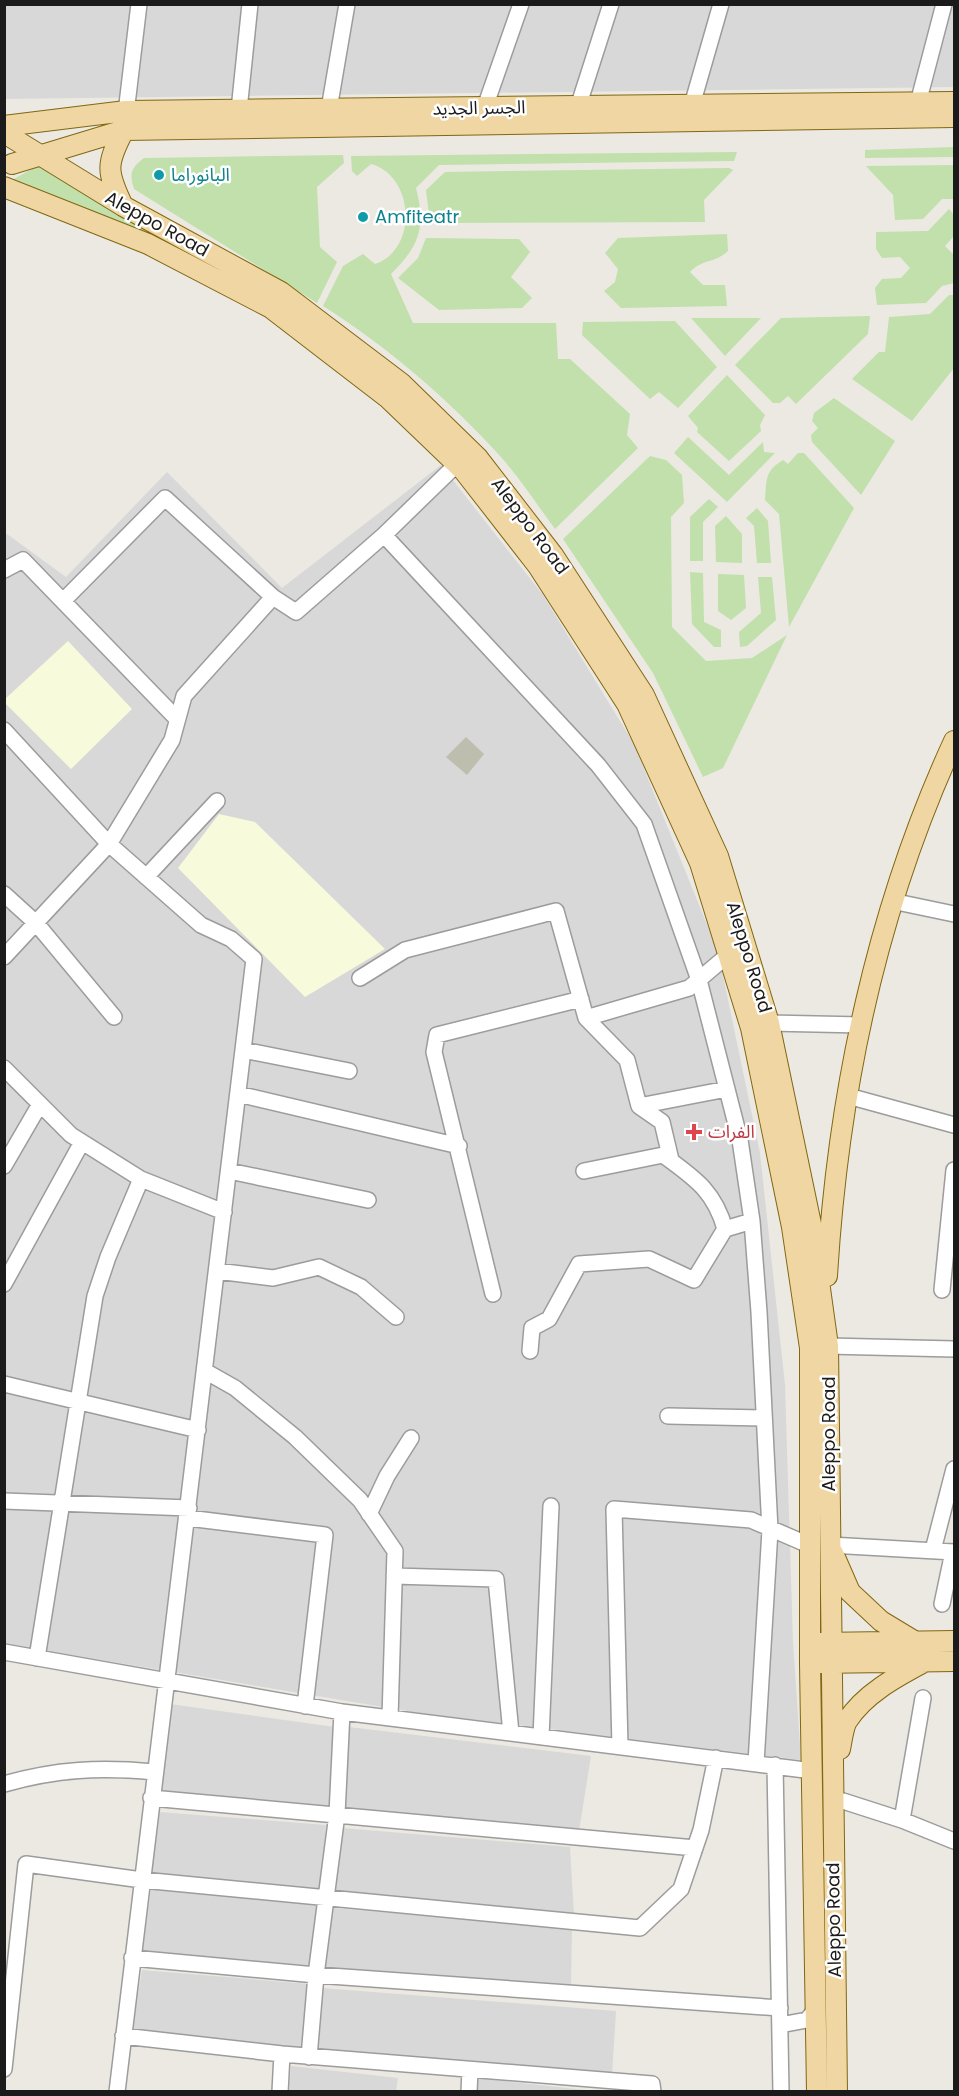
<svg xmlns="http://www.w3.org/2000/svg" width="959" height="2096" font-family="Poppins,'Noto Sans Arabic',sans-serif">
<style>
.residential{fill:#d9d8d8}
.education{fill:#f7fadb}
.construction{fill:#bdbeae}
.grass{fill:#c1e0ac}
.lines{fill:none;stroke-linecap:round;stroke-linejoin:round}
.minor-casing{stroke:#9c9c9c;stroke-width:18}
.major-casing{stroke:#816711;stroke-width:22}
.minor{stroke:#fff;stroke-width:15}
.major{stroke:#f0d6a2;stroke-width:20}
.culture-dot{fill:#0f9aa8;stroke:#fff;stroke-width:2}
.health-dot{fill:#e0444e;stroke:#fff;stroke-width:2}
.labels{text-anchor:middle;stroke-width:5;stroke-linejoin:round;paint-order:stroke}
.street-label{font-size:18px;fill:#1b1b1b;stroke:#fff}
.culture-label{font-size:18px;fill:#0d838f;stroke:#fff;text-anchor:start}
.health-label{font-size:18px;fill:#be3a42;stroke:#fff;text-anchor:start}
</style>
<rect width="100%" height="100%" fill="#ebe9e2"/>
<path class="residential" d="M 4,5 L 954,5 L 954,87 L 5,99 Z
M 441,465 L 543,595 L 634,744 L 718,952 L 760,1153 L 785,1385 L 793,1642 L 801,1760 L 413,1712 L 5,1644 L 5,536 L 7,534 L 66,577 L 167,472 L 282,588 Z
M 170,1704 L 335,1727 L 331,1808 L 159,1791 Z
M 349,1727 L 591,1756 L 579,1831 L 342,1808 Z
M 160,1812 L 326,1825 L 320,1891 L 151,1874 Z
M 342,1828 L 570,1847 L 574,1915 L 333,1892 Z
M 151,1889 L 317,1904 L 310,1969 L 142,1954 Z
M 333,1908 L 572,1928 L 571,1986 L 323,1970 Z
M 142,1970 L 309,1984 L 303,2050 L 132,2031 Z
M 322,1988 L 616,2011 L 612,2075 L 317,2051 Z
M 291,2066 L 398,2078 L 396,2091 L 289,2091 Z
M 475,2078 L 594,2091 L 473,2092 Z"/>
<path class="education" d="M 68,641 L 132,709 L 71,769 L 4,702 L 5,699 Z
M 219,814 L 255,822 L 385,949 L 305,997 L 178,868 Z"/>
<path class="construction" d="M 466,737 L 484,754 L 467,775 L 446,757 Z"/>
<path class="grass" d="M 954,147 L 954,157 L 865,158 L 865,150 Z
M 737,152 L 734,161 L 439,165 L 416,188 C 426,227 420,245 391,274 L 413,323 L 556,323 L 558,359 L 570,359 L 630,414 L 627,435 L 638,448 L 555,529 C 537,505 520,478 500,456 C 448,399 388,347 323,306 L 343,266 L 363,254 L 375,264 C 418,250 415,176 371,164 L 357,176 L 352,171 L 351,156 Z
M 343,155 L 344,163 L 317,187 L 320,247 L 337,262 L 317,303 L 134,189 C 129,173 131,168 144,158 Z
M 43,163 L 296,313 L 348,350 L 420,408 L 463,451 L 547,557 L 583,608 L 643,705 L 714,861 L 733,919 L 771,1058 L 816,1283 L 824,1367 L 825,1630 L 819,1348 C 816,1280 800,1213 785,1146 C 775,1094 765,1042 751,991 C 709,828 632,678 532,544 C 493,493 455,443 407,402 C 355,358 300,315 241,282 C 168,241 89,211 12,180 Z
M 954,165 L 954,199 L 942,199 L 923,219 L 895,220 L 893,195 L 866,166 Z
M 729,168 L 733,170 L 704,200 L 705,222 L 430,223 L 426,190 L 445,172 Z
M 949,209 L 954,215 L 954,236 L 945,246 L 954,255 L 954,283 L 942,286 L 926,303 L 877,305 L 875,288 L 882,279 L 901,278 L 910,268 L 900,257 L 882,258 L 876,249 L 876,232 L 928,231 Z
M 727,234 L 728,251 C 714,264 704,258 690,272 L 703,285 L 725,285 L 727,306 L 621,308 L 604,291 L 615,282 L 618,269 L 605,253 L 618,238 Z
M 426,238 L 519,239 L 530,252 L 511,277 L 532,298 L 522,308 L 439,310 L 398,278 L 418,258 Z
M 949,295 L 954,295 L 954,368 L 912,421 L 852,379 L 879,352 L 885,352 L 889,317 L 930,314 Z
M 870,316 L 868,334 L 796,404 L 788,396 L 780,403 L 773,403 L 735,365 L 781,318 Z
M 691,318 L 761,318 L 725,356 Z
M 675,321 L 717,367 L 678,408 L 659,392 L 650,399 L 582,335 L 583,322 Z
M 727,375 L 765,415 L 760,425 L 761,431 L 729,461 L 697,432 L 698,428 L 688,416 Z
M 834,398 L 895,441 L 861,495 L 812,442 L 811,435 L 818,428 L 812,421 L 814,413 Z
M 688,437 L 729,475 L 763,442 L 764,452 L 775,453 L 727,502 L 674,453 Z
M 798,453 L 804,453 L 854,508 L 789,627 L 779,514 L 765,500 C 767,479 764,472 783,460 L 788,464 Z
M 650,456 L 666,460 L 682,475 L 684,503 L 671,517 L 672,627 L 706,661 L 752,658 L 787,635 L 723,768 L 703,777 L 653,673 L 563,539 Z
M 709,499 L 718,507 L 703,522 L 703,561 L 690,561 L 690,517 Z
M 757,508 L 768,521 L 771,563 L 757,563 L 754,526 L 746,518 Z
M 726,516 L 742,534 L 742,563 L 716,562 L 715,526 Z
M 690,572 L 703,573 L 704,622 L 721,630 L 721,647 L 714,647 L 692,624 Z
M 718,574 L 744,575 L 746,608 L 731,620 L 718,611 Z
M 758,577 L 772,577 L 776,620 L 747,646 L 740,647 L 739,632 L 761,613 Z"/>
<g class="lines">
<defs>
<path id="minor" d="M 918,103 L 944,4
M 692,105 L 721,4
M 485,107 L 521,4
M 578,107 L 611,4
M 329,109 L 347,4
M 239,110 L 250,4
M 125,121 L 139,4
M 384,535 L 598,765 L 644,824 L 699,980 L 740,1140 L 752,1221 L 759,1312 L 770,1530 L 756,1763
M 4,570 L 23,560 L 177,719
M 63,601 L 165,498 L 273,597 L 296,612 L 384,535 L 457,464
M 4,730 L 109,844 L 172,740 L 184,696 L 273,597
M 146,877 L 217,801
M 4,894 L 36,923 L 114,1017
M 892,901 L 954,914
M 4,957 L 109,844 L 201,925 L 231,939 L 254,959 L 117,2092
M 360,978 L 405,950 L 556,911 L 586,1018 L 689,988 L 728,955
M 586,1018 L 627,1060 L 639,1106
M 769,1023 L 862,1025
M 243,1050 L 349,1071
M 4,1068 L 71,1135 L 141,1179 L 224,1212
M 238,1094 L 459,1146
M 848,1096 L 954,1125
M 671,1160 L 662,1122 L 639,1106 L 727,1089
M 4,1166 L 40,1104
M 229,1171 L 368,1200
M 584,1171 L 663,1155 C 694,1178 714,1190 725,1229 L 752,1221
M 217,1271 L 273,1278 L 319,1267 L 361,1287 L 396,1317
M 4,1284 L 82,1142
M 942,1290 L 954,1170
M 493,1294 L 434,1052 L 437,1035 L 581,999
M 828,1346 L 954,1349
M 530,1351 L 532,1328 L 549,1319 L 579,1264 L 649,1259 L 694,1280 L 725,1229
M 205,1371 L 235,1388 L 295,1437 L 360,1500 L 395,1551 L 390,1718
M 4,1384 L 198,1430
M 668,1416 L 763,1418
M 4,1501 L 189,1508
M 369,1514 L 387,1476 L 411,1438
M 188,1518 L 325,1535 L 305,1706
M 830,1545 L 954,1552
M 933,1550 L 954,1469
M 394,1576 L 496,1579 L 511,1733
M 942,1604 L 953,1552
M 4,1652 L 342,1712 L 813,1771
M 37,1658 L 95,1296 L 108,1257 L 141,1179
M 541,1737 L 551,1506
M 620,1746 L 614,1509 L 751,1520 L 811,1546
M 775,1765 L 781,2092
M 4,1784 C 57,1769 100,1767 154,1772
M 151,1798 L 695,1848
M 833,1801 L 843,1801 L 902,1820 L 954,1841
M 902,1820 L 923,1698
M 132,1958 L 316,1975 L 780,2008
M 780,2025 L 807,2020 L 816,2009
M 123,2036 L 282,2054 L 652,2084 L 653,2092
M 309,2057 L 316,1975 L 337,1814 L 342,1712
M 4,2069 L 26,1864 L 142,1880 L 640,1928 L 681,1889 L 701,1830 L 716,1758
M 280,2092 L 282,2054
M 469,2092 L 470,2070"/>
<path id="major" d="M 4,126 L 126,111 L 954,102
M 9,136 L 123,206 L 281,292 L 401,383 L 478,458 L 553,555 L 644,695 L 718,856 L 769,1023 L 811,1224 L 828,1346 L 837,2092
M 12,164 L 124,130 L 954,117
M 4,187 L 148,244 L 271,308 L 388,398 L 464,471 L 538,566 L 627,704 L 700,863 L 751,1028 L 792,1227 L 810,1348 L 810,1664 L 817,2092
M 123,206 C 106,171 106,164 124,130
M 827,1276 C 838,1093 877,908 954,741
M 833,1553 L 850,1592 L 881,1621 L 914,1641
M 819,1643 L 954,1641
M 819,1663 L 954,1661
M 840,1749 C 842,1740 843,1728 847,1721 C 865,1693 898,1676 926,1661"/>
</defs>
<use href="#minor" class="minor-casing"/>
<use href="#major" class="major-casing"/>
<use href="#minor" class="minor"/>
<use href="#major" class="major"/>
</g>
<g class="culture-dot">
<circle cx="159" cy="175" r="6"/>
<circle cx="363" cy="217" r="6"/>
</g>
<path class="health-dot" d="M691 1123h6v6h6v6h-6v6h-6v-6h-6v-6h6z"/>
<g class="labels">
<g class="street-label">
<text transform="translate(479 108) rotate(-1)" y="6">الجسر الجديد</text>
<text transform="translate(157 224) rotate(29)" y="6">Aleppo Road</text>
<text transform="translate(530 526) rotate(53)" y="6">Aleppo Road</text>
<text transform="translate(749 957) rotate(73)" y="6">Aleppo Road</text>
<text transform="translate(829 1434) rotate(-90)" y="6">Aleppo Road</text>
<text transform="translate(834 1920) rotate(-91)" y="6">Aleppo Road</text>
</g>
<g class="culture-label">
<text x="171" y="181">البانوراما</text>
<text x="375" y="223">Amfiteatr</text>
</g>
<g class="health-label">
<text x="708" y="1138">الفرات</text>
</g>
</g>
<rect width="959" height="2096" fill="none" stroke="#1b1b1b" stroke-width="12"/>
</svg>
